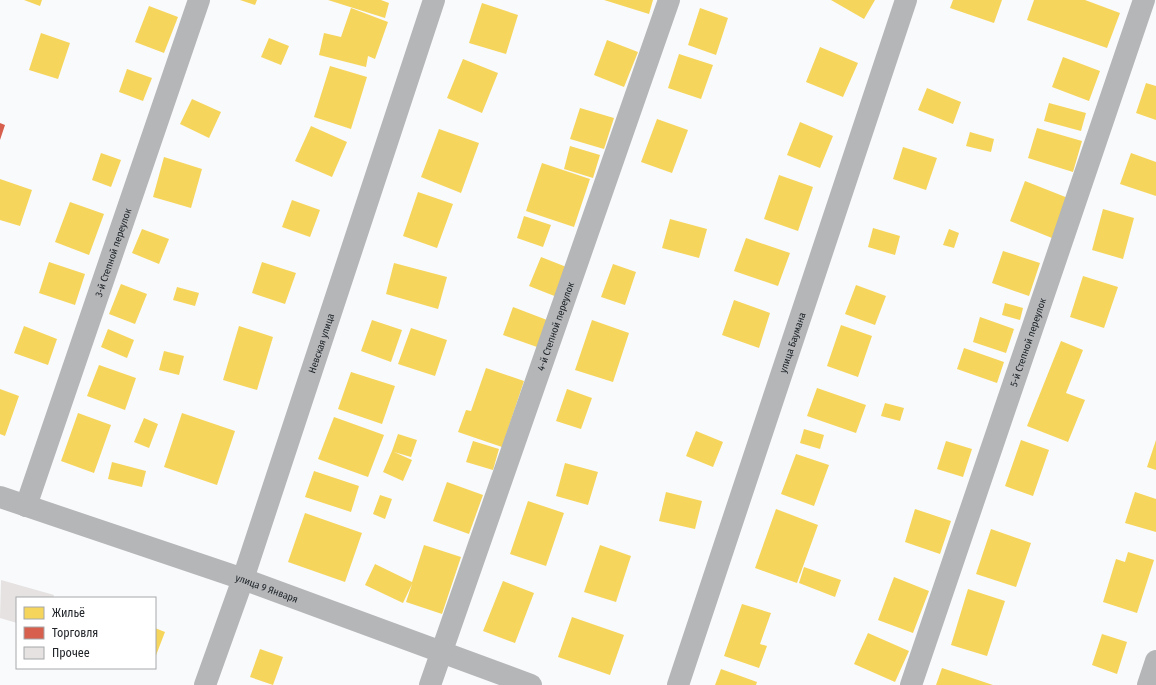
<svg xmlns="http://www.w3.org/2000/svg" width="1156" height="685" font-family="'Fira Sans Condensed',sans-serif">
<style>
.homes{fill:#f6d55c}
.shops{fill:#d6604d}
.building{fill:#e5e2e1}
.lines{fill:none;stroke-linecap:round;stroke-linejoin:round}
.minor{stroke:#b4b6b8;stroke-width:22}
.labels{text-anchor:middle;stroke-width:4;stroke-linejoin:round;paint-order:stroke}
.street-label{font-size:10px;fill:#21252a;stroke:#fff}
</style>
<rect width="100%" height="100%" fill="#f9fafc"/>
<path class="homes" d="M 24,0 L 42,0 L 40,6 Z
M 240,0 L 257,0 L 255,5 Z
M 328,0 L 381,0 L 389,3 L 385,18 Z
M 604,0 L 653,0 L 649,14 Z
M 831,0 L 875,0 L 864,19 Z
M 953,0 L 1002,0 L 994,23 L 950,8 Z
M 1034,0 L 1085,0 L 1120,13 L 1107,48 L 1027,20 Z
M 482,3 L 518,15 L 506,54 L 469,43 Z
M 149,6 L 178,17 L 164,53 L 135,42 Z
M 351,8 L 388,22 L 375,59 L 368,56 L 366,67 L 319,55 L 324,33 L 341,37 Z
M 700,8 L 728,18 L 716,55 L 688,45 Z
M 41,33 L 70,43 L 58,79 L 29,70 Z
M 269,38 L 289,46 L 281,65 L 261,57 Z
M 607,40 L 638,52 L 624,87 L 594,75 Z
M 820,47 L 858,63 L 843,97 L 806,82 Z
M 679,54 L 713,65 L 701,99 L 668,88 Z
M 1063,57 L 1100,71 L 1089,101 L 1052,87 Z
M 463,59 L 498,73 L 482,113 L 447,98 Z
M 330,66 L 367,77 L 351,129 L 314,117 Z
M 127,69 L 152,78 L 143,101 L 119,92 Z
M 1146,83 L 1156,86 L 1156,120 L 1136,113 Z
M 927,88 L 961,102 L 953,124 L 918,110 Z
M 192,99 L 221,112 L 209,138 L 180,124 Z
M 1049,103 L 1086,113 L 1081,131 L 1044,121 Z
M 580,108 L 614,118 L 604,149 L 570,139 Z
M 657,119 L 688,130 L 672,173 L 641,162 Z
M 800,122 L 833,136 L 820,168 L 787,155 Z
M 311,126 L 347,142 L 332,177 L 295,161 Z
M 1037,128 L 1082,141 L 1073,172 L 1028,158 Z
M 439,129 L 479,143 L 461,193 L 421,177 Z
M 970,132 L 994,139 L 991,152 L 966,146 Z
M 570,146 L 600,155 L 593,178 L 564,169 Z
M 903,147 L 937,158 L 926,190 L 893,179 Z
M 101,153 L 121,160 L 111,187 L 92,180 Z
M 1131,153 L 1156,162 L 1156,196 L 1120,184 Z
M 164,157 L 202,169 L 191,208 L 153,197 Z
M 542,163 L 590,179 L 574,227 L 526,211 Z
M 779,175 L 813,187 L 798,231 L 764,219 Z
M 0,179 L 32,190 L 20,226 L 0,220 Z
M 1025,181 L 1068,198 L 1052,238 L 1010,221 Z
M 418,192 L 453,204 L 437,248 L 403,236 Z
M 292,200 L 320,210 L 310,237 L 282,227 Z
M 70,202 L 104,214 L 89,255 L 55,242 Z
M 1103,209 L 1134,218 L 1123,259 L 1092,250 Z
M 524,216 L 551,225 L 543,247 L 517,238 Z
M 670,219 L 707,229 L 699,258 L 662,248 Z
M 873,228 L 900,236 L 895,255 L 868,247 Z
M 142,229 L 169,239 L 159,264 L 132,253 Z
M 949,229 L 959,233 L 954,248 L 943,245 Z
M 746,238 L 790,253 L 778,286 L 734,271 Z
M 1003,251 L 1040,263 L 1029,296 L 992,283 Z
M 541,257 L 569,268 L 557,297 L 529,286 Z
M 49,262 L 85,274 L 75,305 L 39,293 Z
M 262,262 L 296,273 L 285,304 L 252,293 Z
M 394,263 L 447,277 L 438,309 L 386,294 Z
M 613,264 L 636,272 L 625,305 L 601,297 Z
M 1083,276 L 1118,287 L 1104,328 L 1070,317 Z
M 121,284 L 147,294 L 135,324 L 109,314 Z
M 856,285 L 886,296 L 875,325 L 845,314 Z
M 177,287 L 199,293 L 195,306 L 173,300 Z
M 734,300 L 770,313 L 759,348 L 722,335 Z
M 1005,303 L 1023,308 L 1020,320 L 1002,315 Z
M 513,307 L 547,320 L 537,347 L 503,335 Z
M 980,317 L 1014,329 L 1006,353 L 973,342 Z
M 372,320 L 402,330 L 391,362 L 361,351 Z
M 592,320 L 629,333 L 613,382 L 575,370 Z
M 841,325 L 872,336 L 858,377 L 827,366 Z
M 24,326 L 57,339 L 48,365 L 14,353 Z
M 239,326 L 273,337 L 257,390 L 223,380 Z
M 411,328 L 447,340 L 435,376 L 398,364 Z
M 108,329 L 134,340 L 127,358 L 101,347 Z
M 1061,341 L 1083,350 L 1066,393 L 1085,400 L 1068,442 L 1027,426 Z
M 964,348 L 1004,362 L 997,383 L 957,369 Z
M 164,351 L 184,356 L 179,375 L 159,370 Z
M 99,365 L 136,378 L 125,410 L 87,396 Z
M 486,368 L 524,381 L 502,447 L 458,432 L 466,410 L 471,411 Z
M 351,372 L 395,386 L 382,424 L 338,409 Z
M 817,388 L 866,405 L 856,433 L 807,416 Z
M 0,389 L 19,396 L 5,436 L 0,434 Z
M 567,389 L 592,398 L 581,429 L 556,421 Z
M 885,403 L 904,408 L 900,421 L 881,416 Z
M 78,413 L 111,425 L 94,473 L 61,461 Z
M 182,413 L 235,431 L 217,485 L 164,467 Z
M 334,417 L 384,435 L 368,477 L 318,459 Z
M 144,418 L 158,424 L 149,448 L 134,442 Z
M 804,429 L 824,435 L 820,449 L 800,443 Z
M 696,431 L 723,442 L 713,467 L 686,456 Z
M 398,434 L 417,440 L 411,457 L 394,452 L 412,460 L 403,481 L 383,472 L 392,451 Z
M 1021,440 L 1049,450 L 1033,496 L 1005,486 Z
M 1156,440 L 1156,470 L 1147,467 Z
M 473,441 L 499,449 L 493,470 L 466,462 Z
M 946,441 L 972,449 L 963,477 L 937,469 Z
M 796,454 L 829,465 L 814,506 L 781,494 Z
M 112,462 L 146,471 L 142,487 L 108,479 Z
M 565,463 L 598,472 L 588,505 L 556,496 Z
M 314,471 L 359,486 L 351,512 L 305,497 Z
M 447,482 L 483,495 L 469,534 L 433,521 Z
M 666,492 L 702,501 L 695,529 L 659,521 Z
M 1135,492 L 1156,499 L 1156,532 L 1125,523 Z
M 380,495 L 392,499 L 385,519 L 373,514 Z
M 528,501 L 564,513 L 546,566 L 510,554 Z
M 776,509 L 818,525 L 797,583 L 755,568 Z
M 915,509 L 951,521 L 940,554 L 905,542 Z
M 305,513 L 362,533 L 345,582 L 288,562 Z
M 991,529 L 1031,543 L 1016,587 L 976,574 Z
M 424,545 L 461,557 L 442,614 L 406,602 L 412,584 L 403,603 L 365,585 L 375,564 L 412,582 Z
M 600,545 L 631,556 L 616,602 L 584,592 Z
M 1128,552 L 1154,560 L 1137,613 L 1103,602 L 1116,559 L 1125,562 Z
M 804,567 L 841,580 L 835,597 L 799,583 Z
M 894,577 L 929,591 L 913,633 L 878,620 Z
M 503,581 L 534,593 L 515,643 L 483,631 Z
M 968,589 L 1005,601 L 987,656 L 951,645 Z
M 742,604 L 771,613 L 760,644 L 767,646 L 759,668 L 724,656 Z
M 572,617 L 624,635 L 610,675 L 558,657 Z
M 155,628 L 165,632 L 155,658 Z
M 868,633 L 909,651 L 895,682 L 854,664 Z
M 1102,634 L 1127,642 L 1117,674 L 1092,665 Z
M 260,649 L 283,657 L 273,685 L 250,677 Z
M 942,668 L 993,685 L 936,685 Z
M 721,669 L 757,682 L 756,685 L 715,685 Z"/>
<path class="shops" d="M 0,123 L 5,125 L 0,140 Z"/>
<path class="building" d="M 1,580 L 54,595 L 53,598 L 17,598 L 17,623 L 0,618 Z"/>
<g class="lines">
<g class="minor">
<path id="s1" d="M 0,497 L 243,579 L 531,685"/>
<path id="s2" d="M 26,506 L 199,0"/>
<path id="s3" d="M 205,685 L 243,579 L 434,0"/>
<path id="s4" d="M 430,685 L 669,0"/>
<path id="s5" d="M 678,685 L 906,0"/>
<path id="s6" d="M 911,685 L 1144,0"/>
<path d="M 1148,685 L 1156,661"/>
</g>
</g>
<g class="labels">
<g class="street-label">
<text dy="4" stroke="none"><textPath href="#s2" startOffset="268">3-й Степной переулок</textPath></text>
<text dy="4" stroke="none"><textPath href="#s4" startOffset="380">4-й Степной переулок</textPath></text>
<text dy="4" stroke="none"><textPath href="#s5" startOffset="361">улица Баумана</textPath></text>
<text dy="4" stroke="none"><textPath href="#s6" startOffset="362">5-й Степной переулок</textPath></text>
<text dy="4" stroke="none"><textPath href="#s3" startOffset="361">Невская улица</textPath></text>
<text dy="4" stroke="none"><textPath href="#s1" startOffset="282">улица 9 Января</textPath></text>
</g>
</g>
<rect x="16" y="597" width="140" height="72" fill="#ffffff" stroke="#a6a8aa"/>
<rect x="24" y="607" width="20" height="12" fill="#f6d55c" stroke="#a6a8aa"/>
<text x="52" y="617" font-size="12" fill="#21252a">Жильё</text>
<rect x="24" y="627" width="20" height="12" fill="#d6604d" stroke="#a6a8aa"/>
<text x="52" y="637" font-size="12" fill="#21252a">Торговля</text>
<rect x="24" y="647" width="20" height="12" fill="#e5e2e1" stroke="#a6a8aa"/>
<text x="52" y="657" font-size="12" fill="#21252a">Прочее</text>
</svg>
